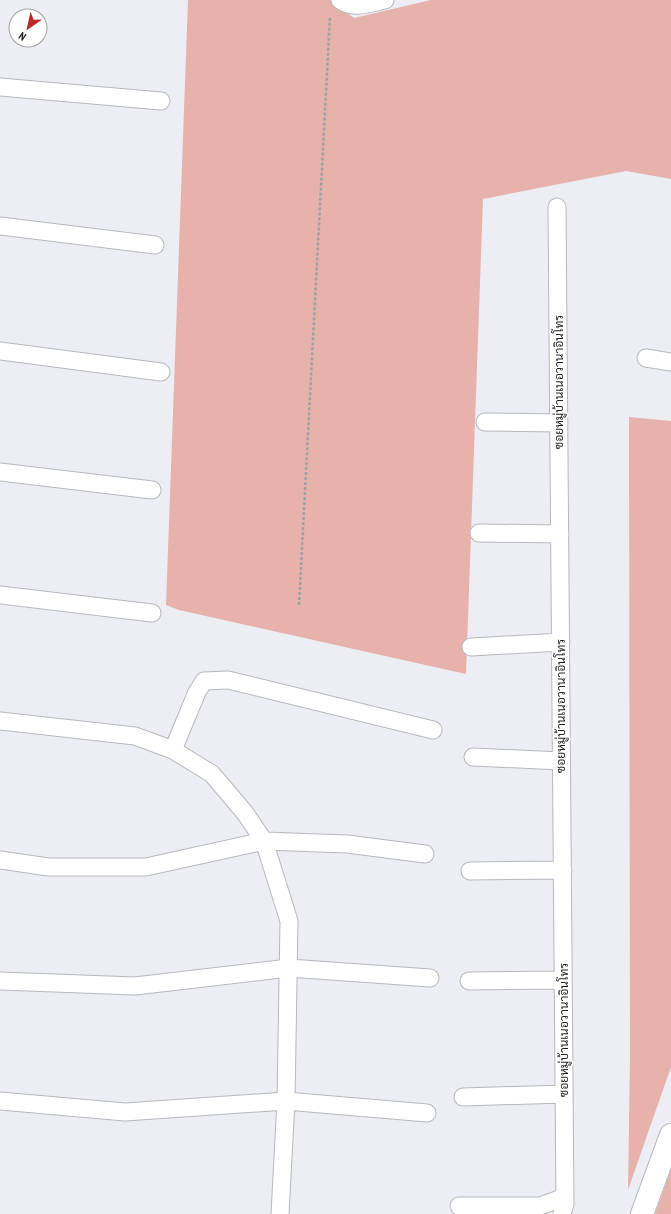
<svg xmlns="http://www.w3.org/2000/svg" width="671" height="1214" font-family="'PT Sans Narrow',Sarabun,sans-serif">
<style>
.green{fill:#e6b2ab}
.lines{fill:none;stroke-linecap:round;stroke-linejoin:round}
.minor-casing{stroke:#b6b8be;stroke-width:19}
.secondary-casing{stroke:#b6b8be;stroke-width:24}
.path{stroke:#9ea0a4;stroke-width:2.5;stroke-dasharray:3 2;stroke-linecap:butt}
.minor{stroke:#fff;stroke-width:17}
.secondary{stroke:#fff;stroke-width:22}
.labels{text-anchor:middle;stroke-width:3.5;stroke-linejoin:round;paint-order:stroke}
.street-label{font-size:12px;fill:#1e1f21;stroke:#fff}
</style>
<rect width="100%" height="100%" fill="#eceef4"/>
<path class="green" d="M 188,0 L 330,0 L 354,18 L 431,0 L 671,0 L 671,179 L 626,171 L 483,199 L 466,674 L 179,610 L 166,605 Z
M 629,417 L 671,421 L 671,1067 L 628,1190 L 630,1057 Z
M 671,1169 L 671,1214 L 655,1214 Z"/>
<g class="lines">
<defs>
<path id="minor" d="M 340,0 C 353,10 370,3 385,0
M 0,87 L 161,101
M 557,207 L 565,1204 L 562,1214
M 0,226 L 155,245
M 0,351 L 161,372
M 646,358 L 671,362
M 485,422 L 559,423
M 0,472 L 152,490
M 479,533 L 560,534
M 0,595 L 152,613
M 471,647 L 561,642
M 0,721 L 135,736 L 173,750 L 212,774 L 245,813 L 264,841 L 289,921 L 286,1101 L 280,1214
M 173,750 L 197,692 L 204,681 L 228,680 L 433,730
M 473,757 L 561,761
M 0,860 L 48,867 L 146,867 L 264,841 L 347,844 L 425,854
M 470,871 L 563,870
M 0,981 L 135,986 L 289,968 L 430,978
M 469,981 L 563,980
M 463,1097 L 564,1094
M 0,1101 L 125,1112 L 286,1101 L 427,1113
M 459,1206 L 540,1206 L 565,1197"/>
<path id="secondary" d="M 642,1214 L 671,1135"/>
</defs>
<use href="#minor" class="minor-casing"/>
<use href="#secondary" class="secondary-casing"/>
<path class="path" d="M 299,605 L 330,16"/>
<use href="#minor" class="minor"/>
<use href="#secondary" class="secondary"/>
</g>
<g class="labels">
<g class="street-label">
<text transform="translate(559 382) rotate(-90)" y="4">ซอยหมู่บ้านเนอวานาอินโทร</text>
<text transform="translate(561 706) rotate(-90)" y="4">ซอยหมู่บ้านเนอวานาอินโทร</text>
<text transform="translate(564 1030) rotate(-90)" y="4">ซอยหมู่บ้านเนอวานาอินโทร</text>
</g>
</g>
<g transform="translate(28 28) rotate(214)"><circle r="19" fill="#ffffff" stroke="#a5a5a6"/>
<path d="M0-3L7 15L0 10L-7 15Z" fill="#b82827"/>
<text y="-6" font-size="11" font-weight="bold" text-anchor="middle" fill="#1e1f21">N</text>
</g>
</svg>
